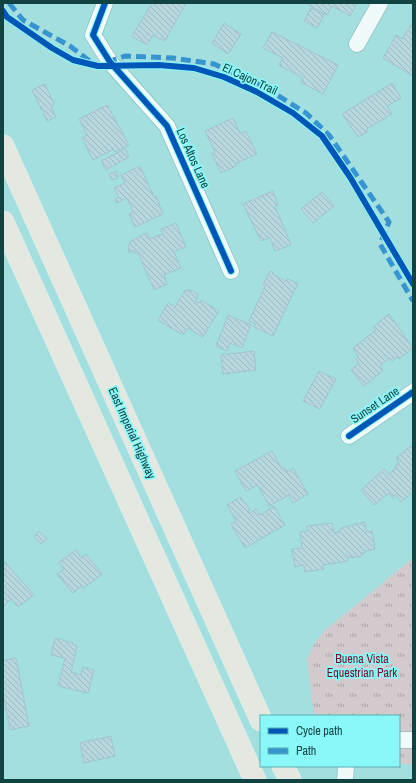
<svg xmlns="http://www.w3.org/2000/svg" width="416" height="783" font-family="'Archivo Narrow',sans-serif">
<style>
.park{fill:url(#park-tufts)}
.building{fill:url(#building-back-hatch);stroke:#a0c4d0}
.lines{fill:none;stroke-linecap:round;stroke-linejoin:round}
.minor-casing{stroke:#80b1b1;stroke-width:17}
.highway-casing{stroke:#d6f1f1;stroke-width:23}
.minor{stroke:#f1fafa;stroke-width:16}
.highway{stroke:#e4e8e0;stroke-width:22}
.quiet{stroke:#3695d1;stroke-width:5;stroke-dasharray:10 5;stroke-linecap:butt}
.cycleway-casing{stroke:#8af8f8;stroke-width:8}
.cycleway{stroke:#0057b8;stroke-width:6}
.labels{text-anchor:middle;stroke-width:3.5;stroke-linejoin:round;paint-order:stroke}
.street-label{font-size:12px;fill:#124343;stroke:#8af8f8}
.park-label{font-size:12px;fill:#760a24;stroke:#8af8f8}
</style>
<defs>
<pattern id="park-tufts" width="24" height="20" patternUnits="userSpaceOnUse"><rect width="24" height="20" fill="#d2cacc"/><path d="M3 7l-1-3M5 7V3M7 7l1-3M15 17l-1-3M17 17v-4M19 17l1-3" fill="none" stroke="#a9a6a7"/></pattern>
<pattern id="building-back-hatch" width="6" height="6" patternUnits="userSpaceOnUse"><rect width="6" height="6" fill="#b7d7de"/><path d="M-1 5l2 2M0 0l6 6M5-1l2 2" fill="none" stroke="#9cbac0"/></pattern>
</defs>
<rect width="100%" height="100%" fill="#a3dfdf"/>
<path class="park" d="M 413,558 L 413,764 L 399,764 L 399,716 L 314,716 L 307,659 L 314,644 L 323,632 Z"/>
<path class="building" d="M 152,3 L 186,3 L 165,41 L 153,35 L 147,45 L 132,36 Z
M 305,3 L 357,3 L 350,16 L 332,6 L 327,15 Z
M 311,8 L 324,15 L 317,28 L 304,21 Z
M 224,23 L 241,34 L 228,54 L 212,43 Z
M 412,23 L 413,24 L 413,76 L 383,58 L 396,35 L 402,39 Z
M 272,32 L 338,65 L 323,94 L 301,82 L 303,78 L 279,65 L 283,58 L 263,48 Z
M 392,83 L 401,98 L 387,106 L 392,114 L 367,129 L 368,131 L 358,137 L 342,114 Z
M 45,84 L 54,104 L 51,106 L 56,117 L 47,121 L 32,90 Z
M 107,105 L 129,145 L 115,152 L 114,149 L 93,160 L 82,138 L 87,135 L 79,119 Z
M 233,118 L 240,133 L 246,131 L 257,154 L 235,164 L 236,166 L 221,173 L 212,154 L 215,152 L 205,131 Z
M 125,149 L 129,157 L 106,170 L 101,161 Z
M 140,166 L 154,197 L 156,196 L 163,214 L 135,227 L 129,214 L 133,212 L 127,198 L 117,203 L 115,199 L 119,198 L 114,188 L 125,183 L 121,175 Z
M 116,171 L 118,178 L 112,180 L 109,174 Z
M 273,191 L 278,205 L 275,206 L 291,245 L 275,251 L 270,238 L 261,241 L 243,204 Z
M 322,192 L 334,206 L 313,223 L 301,209 Z
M 176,223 L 186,247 L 174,252 L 181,268 L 164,275 L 167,284 L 154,290 L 138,253 L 136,254 L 134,251 L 129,252 L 128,245 L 131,243 L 130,241 L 147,233 L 149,239 L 163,234 L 161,229 Z
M 270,271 L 273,272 L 272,274 L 286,281 L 287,279 L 298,283 L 273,336 L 254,327 L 256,324 L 249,321 L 265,286 L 263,285 Z
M 189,289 L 198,294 L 196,302 L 199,303 L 201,300 L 219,311 L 203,337 L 188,328 L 183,335 L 158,320 L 168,303 L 175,307 L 185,290 L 187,291 Z
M 389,314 L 413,348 L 399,359 L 397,357 L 392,361 L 390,358 L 380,366 L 383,370 L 364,386 L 351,370 L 359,363 L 356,359 L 358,357 L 353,348 L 376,330 L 373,327 Z
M 228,315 L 251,325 L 242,348 L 230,343 L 227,351 L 216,346 Z
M 254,351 L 256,370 L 223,374 L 221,355 Z
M 319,371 L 336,379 L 320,409 L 303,401 Z
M 411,446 L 413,448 L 413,492 L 401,502 L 396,495 L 393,498 L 389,493 L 374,505 L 361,490 L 384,469 L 389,474 L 396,468 L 395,466 L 399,463 L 396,458 Z
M 272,451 L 282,469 L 284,467 L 287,472 L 293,468 L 308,494 L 293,503 L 289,495 L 269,506 L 258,485 L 246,491 L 235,471 Z
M 240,497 L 250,509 L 248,510 L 250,513 L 257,509 L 260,515 L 274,506 L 285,525 L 245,548 L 231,524 L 236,521 L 227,505 Z
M 365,522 L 366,532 L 372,531 L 375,549 L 365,551 L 365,553 L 362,553 L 362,556 L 351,558 L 351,556 L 348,557 L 348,561 L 323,565 L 324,569 L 305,572 L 304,565 L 295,567 L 292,549 L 302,548 L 300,532 L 308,531 L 307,526 L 332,523 L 334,533 L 339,532 L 341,528 Z
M 39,531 L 47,539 L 41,544 L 34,537 Z
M 76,550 L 81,558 L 86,554 L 102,574 L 85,587 L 80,587 L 73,593 L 57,574 L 64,569 L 59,562 Z
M 4,561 L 34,595 L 18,607 L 11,599 L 3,607 Z
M 55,638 L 73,643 L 72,644 L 77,646 L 71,672 L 81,675 L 83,667 L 94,670 L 88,693 L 58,686 L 65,658 L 51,655 Z
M 16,658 L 29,726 L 10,730 L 3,693 L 3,661 Z
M 111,736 L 115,756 L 84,763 L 80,743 Z"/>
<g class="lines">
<defs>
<path id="minor" d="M 105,3 L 93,35 L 110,62 L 167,126 L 231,271
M 357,44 L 380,3
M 349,436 L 413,392
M 399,740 L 413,740
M 345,780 L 346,766"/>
<path id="highway" d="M 3,146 L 261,720
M 3,222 L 255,780
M 283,766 L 290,780"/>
</defs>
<use href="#minor" class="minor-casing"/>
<use href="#highway" class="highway-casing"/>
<use href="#minor" class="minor"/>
<use href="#highway" class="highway"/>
<path class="quiet" d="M 9,3 L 23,20 L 70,46 L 91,62
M 107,62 L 125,56 L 173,58 L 214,64 L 261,85 L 306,113 L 329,135 L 389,222 L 380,244 L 413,301"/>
<defs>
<path id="cycleway" d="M 105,3 L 93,35 L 110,62 L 167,126 L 231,271
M 3,11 L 7,17 L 52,48 L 73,60 L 98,66 L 159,65 L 194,68 L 224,77 L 257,92 L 293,113 L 322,136 L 350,177 L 413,284
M 349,436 L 413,392"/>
</defs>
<use href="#cycleway" class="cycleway-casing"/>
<use href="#cycleway" class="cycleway"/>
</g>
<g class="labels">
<g class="street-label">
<text transform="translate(250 79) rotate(25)" y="4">El Cajon Trail</text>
<text transform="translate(193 158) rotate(66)" y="4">Los Altos Lane</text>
<text transform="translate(375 405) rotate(-34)" y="4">Sunset Lane</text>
<text transform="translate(132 433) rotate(66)" y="4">East Imperial Highway</text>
</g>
<g class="park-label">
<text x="362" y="663">Buena Vista<tspan x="362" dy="14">Equestrian Park</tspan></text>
</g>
</g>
<rect width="416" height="783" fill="none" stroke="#124343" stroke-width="8"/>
<rect x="260" y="715" width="140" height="52" fill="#8af8f8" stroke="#5ab0b0"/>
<rect x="268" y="728" width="20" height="6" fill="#0057b8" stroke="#5ab0b0"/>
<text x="296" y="735" font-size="12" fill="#124343">Cycle path</text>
<rect x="268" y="748" width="20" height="6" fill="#3695d1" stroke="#5ab0b0"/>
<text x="296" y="755" font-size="12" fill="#124343">Path</text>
</svg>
